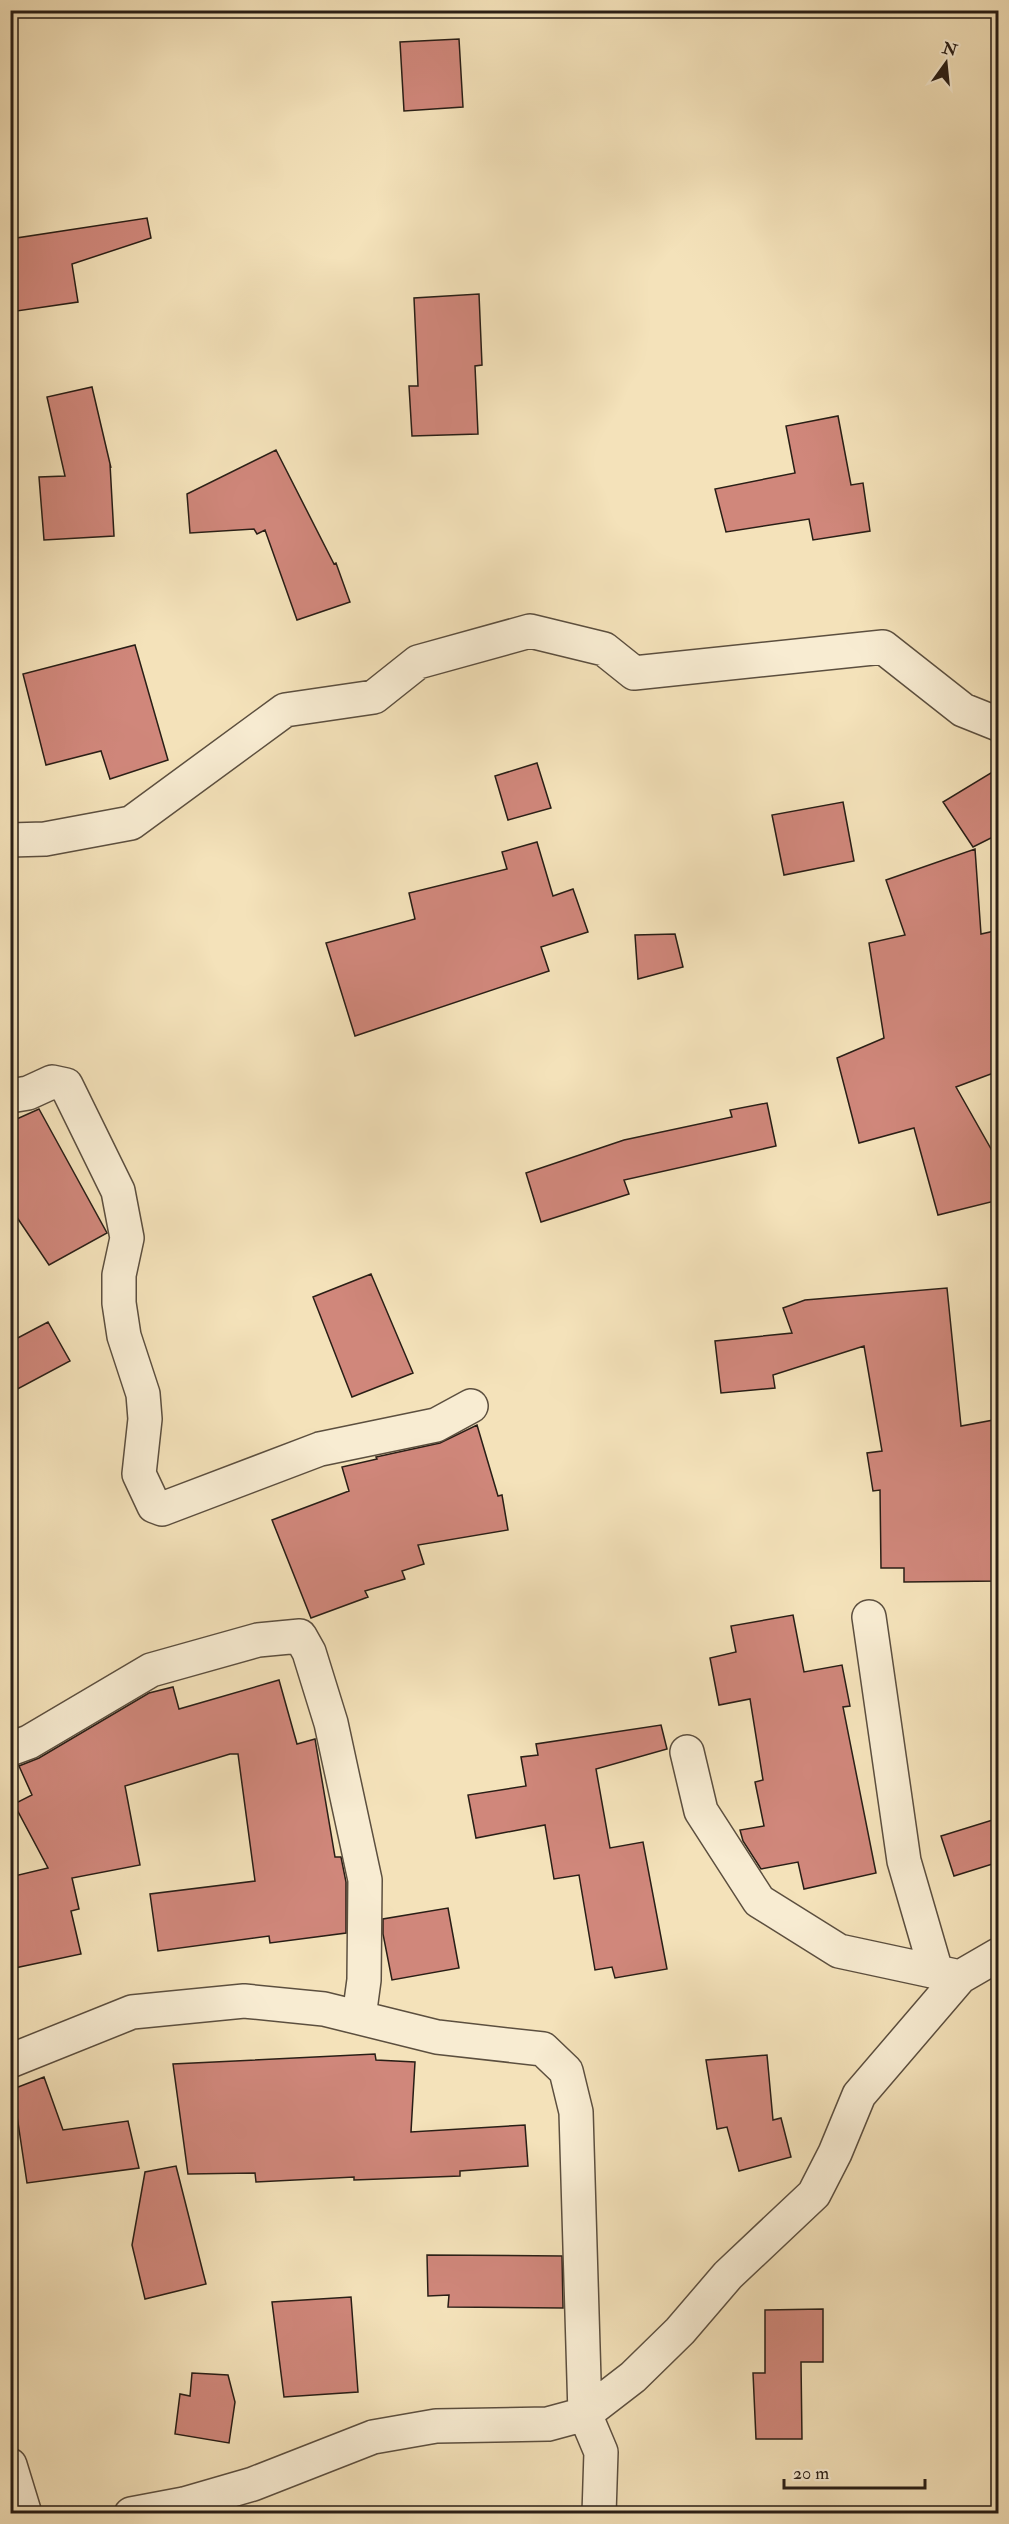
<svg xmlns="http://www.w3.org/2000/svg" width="1009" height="2524" font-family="'IM FELL Double Pica',serif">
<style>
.building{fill:#d0877b;stroke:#291e16;stroke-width:1.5}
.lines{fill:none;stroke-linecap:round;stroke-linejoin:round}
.minor-casing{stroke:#5c4f3f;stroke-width:36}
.minor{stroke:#f8ecd2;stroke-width:33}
</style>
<rect width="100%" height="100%" fill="#f4e2ba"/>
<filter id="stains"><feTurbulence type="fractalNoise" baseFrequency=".00333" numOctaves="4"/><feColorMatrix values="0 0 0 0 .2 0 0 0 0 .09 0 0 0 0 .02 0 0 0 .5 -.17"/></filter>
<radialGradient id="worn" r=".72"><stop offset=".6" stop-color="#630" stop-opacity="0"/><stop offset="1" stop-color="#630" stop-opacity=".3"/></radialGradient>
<path class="building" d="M 459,39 L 463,107 L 404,111 L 400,42 Z
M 147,218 L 151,238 L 72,264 L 78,302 L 10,312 L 10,239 Z
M 479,294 L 482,365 L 475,366 L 478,434 L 412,436 L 409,386 L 418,386 L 414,298 Z
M 92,387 L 111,468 L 110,464 L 114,536 L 44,540 L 39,477 L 65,476 L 47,397 Z
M 838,416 L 851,485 L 863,483 L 870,531 L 813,540 L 809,519 L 726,532 L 715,489 L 795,473 L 786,426 Z
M 276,450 L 334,564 L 336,563 L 350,602 L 297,620 L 265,530 L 257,534 L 254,529 L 190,533 L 187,494 Z
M 135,645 L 168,760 L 110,779 L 101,751 L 46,765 L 23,674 Z
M 537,763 L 551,808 L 508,820 L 495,776 Z
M 999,768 L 999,834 L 973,847 L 943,802 Z
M 843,802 L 854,861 L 784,875 L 772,815 Z
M 537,842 L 553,896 L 573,889 L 588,932 L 541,947 L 549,971 L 355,1036 L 326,943 L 415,919 L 409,893 L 507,869 L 502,852 Z
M 975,849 L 981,934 L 999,930 L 999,1071 L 956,1087 L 999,1163 L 999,1200 L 938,1215 L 914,1128 L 859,1143 L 837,1058 L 884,1038 L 869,943 L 905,935 L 886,880 Z
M 675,934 L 683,967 L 638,979 L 635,935 Z
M 767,1103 L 776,1146 L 624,1180 L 629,1194 L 541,1222 L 526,1173 L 624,1140 L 732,1117 L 730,1110 Z
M 39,1109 L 107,1233 L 49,1265 L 10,1207 L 10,1122 Z
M 371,1274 L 413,1373 L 352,1397 L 313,1297 Z
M 947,1288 L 961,1426 L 999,1419 L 999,1581 L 904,1582 L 904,1568 L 881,1568 L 880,1490 L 873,1491 L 867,1453 L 882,1451 L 864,1346 L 773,1375 L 775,1388 L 721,1393 L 715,1341 L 792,1333 L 783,1308 L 805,1300 Z
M 48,1322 L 70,1361 L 10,1393 L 10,1342 Z
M 477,1425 L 498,1496 L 502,1495 L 508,1530 L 418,1545 L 424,1564 L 402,1571 L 405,1579 L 365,1591 L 368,1597 L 311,1618 L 272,1520 L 349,1491 L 342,1467 L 377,1459 L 376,1457 L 440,1443 Z
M 793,1615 L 804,1672 L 842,1665 L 850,1706 L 843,1707 L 876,1873 L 804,1889 L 798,1862 L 761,1869 L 743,1841 L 740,1830 L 764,1826 L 755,1782 L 763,1780 L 750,1699 L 719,1705 L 710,1658 L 736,1652 L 731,1626 Z
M 279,1680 L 297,1744 L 315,1739 L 335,1857 L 341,1857 L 346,1882 L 346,1933 L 270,1943 L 269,1936 L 158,1951 L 150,1894 L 255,1881 L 238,1754 L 230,1754 L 125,1786 L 140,1865 L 72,1878 L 79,1909 L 71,1911 L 81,1954 L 10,1969 L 10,1877 L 48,1868 L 14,1804 L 32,1795 L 19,1766 L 39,1758 L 149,1693 L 173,1687 L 179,1709 Z
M 661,1725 L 667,1749 L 596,1769 L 610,1848 L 643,1842 L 667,1969 L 615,1978 L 612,1967 L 595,1970 L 579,1875 L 554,1879 L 545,1825 L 476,1838 L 468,1795 L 526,1786 L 521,1757 L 538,1755 L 536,1744 Z
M 999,1818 L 999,1862 L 954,1876 L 941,1836 Z
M 448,1908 L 459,1968 L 392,1980 L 383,1934 L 383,1919 Z
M 375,2054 L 376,2060 L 415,2062 L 411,2132 L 525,2125 L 528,2166 L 460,2171 L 460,2176 L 354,2180 L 354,2177 L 256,2182 L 255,2173 L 188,2174 L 173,2064 Z
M 767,2055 L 773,2120 L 781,2118 L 791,2157 L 739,2171 L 727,2127 L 717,2129 L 706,2060 Z
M 44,2077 L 63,2130 L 128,2121 L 139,2168 L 27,2183 L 13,2089 Z
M 176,2166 L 206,2284 L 145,2299 L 132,2245 L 145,2172 Z
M 427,2255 L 562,2256 L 563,2308 L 448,2307 L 449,2295 L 428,2296 Z
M 351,2297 L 358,2392 L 284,2397 L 272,2302 Z
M 823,2309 L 823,2362 L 801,2362 L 802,2439 L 756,2439 L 753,2373 L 765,2373 L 765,2310 Z
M 192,2373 L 228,2375 L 235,2402 L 229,2443 L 175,2434 L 180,2394 L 190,2396 Z"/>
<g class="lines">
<defs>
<path id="minor" d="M 10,840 L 45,839 L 131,823 L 285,710 L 374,697 L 418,662 L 530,631 L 604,649 L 634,673 L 883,647 L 963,710 L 998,724
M 10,1096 L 28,1093 L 52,1082 L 66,1085 L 118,1191 L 127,1238 L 119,1275 L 119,1303 L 124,1336 L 143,1394 L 145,1419 L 139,1474 L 154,1506 L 162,1509 L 320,1449 L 436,1425 L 471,1406
M 869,1617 L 904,1861 L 936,1971
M 10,1749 L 29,1742 L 151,1670 L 258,1640 L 300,1636 L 309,1652 L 331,1723 L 365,1880 L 364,1980 L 359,2017
M 687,1752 L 701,1811 L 759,1901 L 839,1951 L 960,1977
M 10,2061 L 132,2012 L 244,2001 L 324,2009 L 437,2037 L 543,2049 L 566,2071 L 576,2112 L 585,2414 L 601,2452 L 599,2514
M 10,2465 L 25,2514
M 131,2514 L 184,2504 L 253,2484 L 373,2437 L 436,2426 L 548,2424 L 585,2414 L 633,2377 L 680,2331 L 728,2275 L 814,2194 L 835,2153 L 859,2095 L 960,1977 L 998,1955"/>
</defs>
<use href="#minor" class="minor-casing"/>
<use href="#minor" class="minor"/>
</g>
<rect width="1009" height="2524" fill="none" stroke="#f4e2ba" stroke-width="36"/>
<rect x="12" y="12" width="985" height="2500" fill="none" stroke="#291e16" stroke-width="3"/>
<rect x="18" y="18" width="973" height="2488" fill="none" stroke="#291e16" stroke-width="1.5"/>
<g transform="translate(946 63) rotate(15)" stroke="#f8ecd2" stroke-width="4.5" paint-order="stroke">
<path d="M0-4.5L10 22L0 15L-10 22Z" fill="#291e16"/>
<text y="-9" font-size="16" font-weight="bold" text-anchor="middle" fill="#291e16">N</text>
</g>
<path d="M784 2479v9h141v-9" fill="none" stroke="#291e16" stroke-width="3"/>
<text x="793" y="2479" font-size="18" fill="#291e16" stroke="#f8ecd2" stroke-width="4.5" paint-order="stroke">20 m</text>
<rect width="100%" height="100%" filter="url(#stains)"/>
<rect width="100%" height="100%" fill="url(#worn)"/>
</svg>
